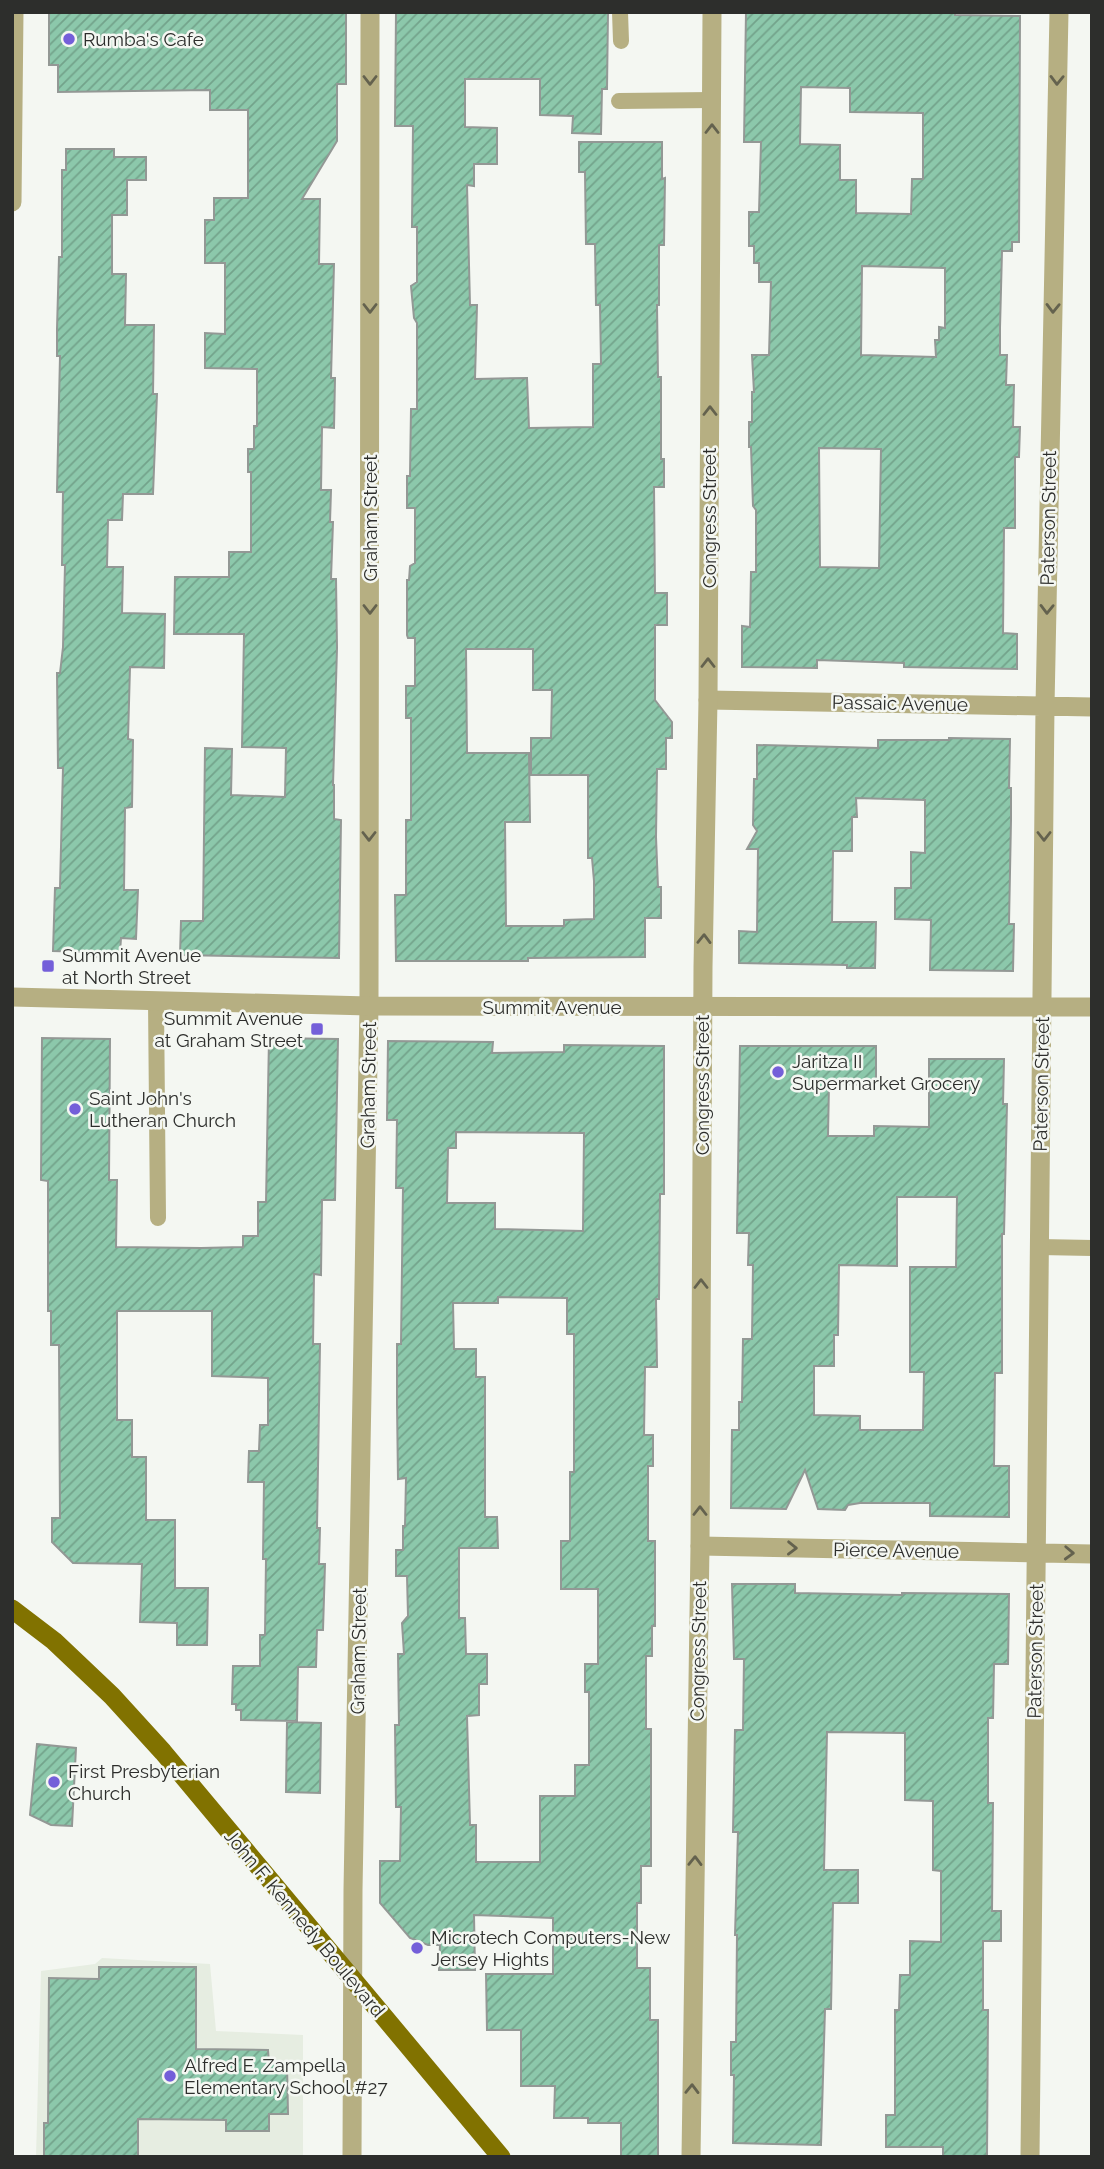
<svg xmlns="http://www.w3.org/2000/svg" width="1104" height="2169" font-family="Raleway,sans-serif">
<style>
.built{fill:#e6ede1}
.building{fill:url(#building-hatch);stroke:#939895;stroke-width:2;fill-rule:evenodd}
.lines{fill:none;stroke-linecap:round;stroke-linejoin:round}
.service{stroke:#b6af82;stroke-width:16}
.minor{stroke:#b6af82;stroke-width:19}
.tertiary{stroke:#b6af82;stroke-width:19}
.primary{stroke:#817200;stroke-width:19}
.oneway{stroke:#64624e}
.poi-dot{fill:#745fd9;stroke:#f4f7f2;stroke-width:2.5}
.labels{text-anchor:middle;stroke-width:5;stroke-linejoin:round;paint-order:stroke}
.poi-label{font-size:19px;fill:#2d2e2c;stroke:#f4f7f2;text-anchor:start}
.street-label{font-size:19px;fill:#2d2e2c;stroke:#f4f7f2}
</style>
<defs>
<pattern id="building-hatch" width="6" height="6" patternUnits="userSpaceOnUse" patternTransform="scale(1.75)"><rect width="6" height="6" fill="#8cc8ab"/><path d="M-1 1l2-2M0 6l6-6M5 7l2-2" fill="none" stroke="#73a38b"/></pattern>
</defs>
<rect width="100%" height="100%" fill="#f4f7f2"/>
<path class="built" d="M 102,1958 L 210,1964 L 216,2031 L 303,2035 L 303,2157 L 36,2157 L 41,1971 L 95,1964 Z"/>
<path class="building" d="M 49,12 L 346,12 L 346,84 L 337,84 L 337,141 L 302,199 L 320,199 L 319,264 L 334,264 L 331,378 L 335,378 L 334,428 L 322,427 L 321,490 L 331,490 L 330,522 L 333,522 L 331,579 L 336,579 L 337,648 L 333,785 L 334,785 L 334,819 L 341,820 L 339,958 L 180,955 L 181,921 L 203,921 L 205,748 L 232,749 L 231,795 L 285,797 L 286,748 L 242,747 L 244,634 L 174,634 L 175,577 L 229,577 L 229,552 L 251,552 L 251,472 L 248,472 L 248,449 L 254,449 L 254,426 L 257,426 L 257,369 L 205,368 L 205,333 L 225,334 L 225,263 L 205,263 L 205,220 L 214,220 L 214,198 L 248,198 L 248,110 L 210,110 L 210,90 L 58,92 L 58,65 L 49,65 Z
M 396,12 L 608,12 L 607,89 L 602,89 L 601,134 L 572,133 L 573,116 L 540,115 L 540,79 L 465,79 L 465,127 L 497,128 L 497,164 L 474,164 L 474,186 L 467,185 L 470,305 L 477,305 L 475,379 L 527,378 L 529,428 L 593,427 L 593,364 L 601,364 L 600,305 L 596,305 L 595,244 L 586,244 L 585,172 L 579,172 L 579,142 L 662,142 L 662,179 L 665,178 L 664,245 L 659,245 L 659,305 L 657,305 L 658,377 L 661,377 L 661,459 L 664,459 L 664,487 L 654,487 L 655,593 L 667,593 L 667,625 L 655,625 L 655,700 L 672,722 L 672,738 L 666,738 L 666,769 L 657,769 L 656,837 L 658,887 L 661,887 L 661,918 L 645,918 L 645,957 L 528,958 L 528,961 L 396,961 L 395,895 L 406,895 L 406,820 L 411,820 L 411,718 L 406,718 L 406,686 L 415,686 L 415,638 L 408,638 L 407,635 L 407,580 L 409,580 L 410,566 L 415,563 L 415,508 L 407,508 L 407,476 L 410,476 L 411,409 L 417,409 L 417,323 L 414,318 L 411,286 L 417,282 L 417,227 L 412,227 L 413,126 L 395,126 ZM 466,649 L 533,649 L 533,690 L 552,690 L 551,738 L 531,738 L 531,775 L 588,775 L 588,858 L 592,858 L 594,881 L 594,919 L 564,920 L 564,926 L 506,926 L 505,822 L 530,822 L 529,753 L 467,753 Z
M 746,12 L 955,13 L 955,15 L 1020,16 L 1019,242 L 1012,242 L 1012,251 L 1002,251 L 1000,328 L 1000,355 L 1007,355 L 1006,385 L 1014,385 L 1013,427 L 1020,427 L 1019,457 L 1015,457 L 1015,528 L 1004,528 L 1003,633 L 1017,634 L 1017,669 L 904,667 L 904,663 L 817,660 L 817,668 L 742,667 L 742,626 L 750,627 L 751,572 L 756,572 L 756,510 L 753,506 L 751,447 L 749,447 L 749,422 L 752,422 L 752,392 L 754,392 L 752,355 L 769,355 L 771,282 L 759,282 L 759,263 L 754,263 L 754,246 L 749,246 L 749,212 L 759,212 L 761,142 L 744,142 ZM 801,87 L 850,88 L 850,112 L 923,113 L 923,179 L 912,179 L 911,214 L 856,213 L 856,180 L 840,180 L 840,145 L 800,144 ZM 862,266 L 945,268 L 945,328 L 939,327 L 939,340 L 935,340 L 936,357 L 861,355 ZM 819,448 L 881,449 L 879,568 L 820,567 Z
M 66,149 L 114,149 L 114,157 L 146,157 L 146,180 L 127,180 L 127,215 L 112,215 L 112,274 L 126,274 L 125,325 L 154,325 L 153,394 L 157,394 L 153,494 L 123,494 L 122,520 L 108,520 L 107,567 L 123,567 L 122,613 L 165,614 L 164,668 L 130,667 L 128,739 L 133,740 L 132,807 L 125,808 L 124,890 L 138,890 L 136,939 L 121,938 L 120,953 L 101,953 L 94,959 L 88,952 L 53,951 L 55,888 L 60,888 L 62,806 L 63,768 L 58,768 L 57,673 L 60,673 L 63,647 L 65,565 L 62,565 L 63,492 L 57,492 L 60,356 L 57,356 L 57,329 L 59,257 L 62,257 L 62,170 L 66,170 Z
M 949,738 L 1010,739 L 1009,788 L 1011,788 L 1011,820 L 1009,924 L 1014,924 L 1013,971 L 930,970 L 931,920 L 895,919 L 895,888 L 911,888 L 911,852 L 925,853 L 925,800 L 856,798 L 857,817 L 852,817 L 852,851 L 833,851 L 832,922 L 876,922 L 875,968 L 847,968 L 847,965 L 739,963 L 739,931 L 757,932 L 758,849 L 747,849 L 757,831 L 753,825 L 754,779 L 757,779 L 757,745 L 878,748 L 878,740 L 949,740 Z
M 42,1038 L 110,1039 L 109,1180 L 117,1180 L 116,1247 L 201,1248 L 243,1247 L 243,1236 L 258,1236 L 258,1202 L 266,1202 L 269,1038 L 338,1039 L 335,1200 L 322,1200 L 321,1275 L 314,1274 L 313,1344 L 320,1344 L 317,1528 L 320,1528 L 319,1564 L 325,1564 L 323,1630 L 317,1630 L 316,1667 L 298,1667 L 297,1721 L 241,1720 L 241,1710 L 236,1710 L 236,1704 L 232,1704 L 233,1666 L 260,1666 L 260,1635 L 265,1635 L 266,1559 L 263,1559 L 264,1482 L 248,1482 L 249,1451 L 259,1451 L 260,1425 L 268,1425 L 268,1378 L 212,1376 L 212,1311 L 117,1311 L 117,1420 L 132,1420 L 132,1457 L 146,1457 L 146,1520 L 175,1520 L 175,1588 L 208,1588 L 207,1645 L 177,1645 L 177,1623 L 140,1622 L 142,1564 L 73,1563 L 52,1542 L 52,1518 L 60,1518 L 59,1345 L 51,1345 L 51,1311 L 48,1311 L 48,1181 L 41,1180 Z
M 388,1041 L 493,1042 L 492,1053 L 564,1052 L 564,1045 L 664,1046 L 664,1194 L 660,1194 L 659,1299 L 656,1299 L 657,1367 L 645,1367 L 644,1435 L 653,1435 L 653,1466 L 648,1466 L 648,1541 L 655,1541 L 655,1626 L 652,1626 L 652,1656 L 646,1656 L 646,1729 L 651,1729 L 651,1866 L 641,1866 L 641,1903 L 637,1903 L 637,1968 L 650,1968 L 650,2020 L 658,2020 L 658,2157 L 621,2157 L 621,2123 L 588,2123 L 588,2118 L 554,2118 L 555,2086 L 521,2086 L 521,2030 L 487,2030 L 486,1974 L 553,1974 L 553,1918 L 474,1915 L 475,1970 L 439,1970 L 440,1945 L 428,1945 L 410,1938 L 380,1903 L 380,1861 L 400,1861 L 401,1807 L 396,1807 L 395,1725 L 399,1725 L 398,1654 L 404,1654 L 402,1623 L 408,1616 L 407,1576 L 396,1576 L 396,1550 L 403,1550 L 403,1526 L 405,1526 L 406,1478 L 398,1479 L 397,1404 L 397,1344 L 401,1344 L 403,1188 L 396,1188 L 397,1120 L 387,1120 ZM 456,1132 L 584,1133 L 583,1231 L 495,1229 L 495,1203 L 447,1203 L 448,1148 L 456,1148 ZM 498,1297 L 567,1298 L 567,1334 L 574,1334 L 574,1472 L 570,1472 L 570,1541 L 561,1541 L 561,1589 L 598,1589 L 598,1664 L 585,1664 L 585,1692 L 589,1692 L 589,1765 L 575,1765 L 575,1796 L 540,1796 L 540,1862 L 476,1862 L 476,1825 L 470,1825 L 467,1716 L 479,1715 L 479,1684 L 487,1684 L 487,1654 L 466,1654 L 465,1618 L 459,1618 L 459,1548 L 498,1548 L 497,1517 L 485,1517 L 485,1377 L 476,1377 L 476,1349 L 454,1349 L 453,1303 L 498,1303 Z
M 740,1046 L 876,1046 L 876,1085 L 829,1084 L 828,1136 L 874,1136 L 874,1126 L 929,1127 L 929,1059 L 1004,1059 L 1003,1104 L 1007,1104 L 1004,1234 L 1002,1234 L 1002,1373 L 995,1373 L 994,1466 L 1009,1466 L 1009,1517 L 930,1516 L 930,1503 L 860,1503 L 848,1505 L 845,1510 L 818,1509 L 805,1470 L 786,1509 L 731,1508 L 732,1430 L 739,1430 L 739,1402 L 742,1402 L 743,1339 L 752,1339 L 753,1265 L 748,1265 L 749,1233 L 737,1233 ZM 897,1197 L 957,1197 L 956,1267 L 910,1267 L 910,1372 L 924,1372 L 923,1430 L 860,1430 L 860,1416 L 814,1415 L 814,1366 L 834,1366 L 834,1335 L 838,1335 L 839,1265 L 897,1266 Z
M 732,1584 L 795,1584 L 795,1593 L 902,1595 L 902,1593 L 1009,1594 L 1008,1664 L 994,1664 L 993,1718 L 988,1718 L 988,1803 L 993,1803 L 992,1911 L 1001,1911 L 1001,1941 L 983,1941 L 983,2010 L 988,2010 L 987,2157 L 943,2157 L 943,2147 L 886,2147 L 886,2115 L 895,2115 L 895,2010 L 899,2010 L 900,1975 L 910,1975 L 910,1941 L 941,1942 L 941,1871 L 933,1870 L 933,1801 L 905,1800 L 905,1733 L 827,1732 L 824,1870 L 858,1870 L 858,1903 L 833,1903 L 831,2009 L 825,2009 L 821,2145 L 733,2143 L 734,2075 L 731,2075 L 731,2042 L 736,2042 L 737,1935 L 735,1935 L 738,1832 L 733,1832 L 735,1730 L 743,1730 L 744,1659 L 734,1659 Z
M 287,1722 L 321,1723 L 320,1793 L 286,1792 Z
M 37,1744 L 76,1748 L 72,1826 L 51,1825 L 30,1815 Z
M 99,1967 L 196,1967 L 196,2049 L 268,2050 L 269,2063 L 287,2064 L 288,2114 L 269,2114 L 269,2131 L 226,2131 L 226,2120 L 138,2119 L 138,2157 L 44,2157 L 44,2123 L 48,2123 L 49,1978 L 99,1979 Z"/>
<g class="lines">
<path class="service" d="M 620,12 L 621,41
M 619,101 L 712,100
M 156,1001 L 158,1218
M 1040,1247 L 1092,1248"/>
<path class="minor" d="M 12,202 L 14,12
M 708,700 L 1092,707
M 700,1546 L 1092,1554
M 352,2157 L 353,1890 L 369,1006 L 370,12
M 1030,2157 L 1045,706 L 1059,12"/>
<path class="tertiary" d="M 12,997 L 369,1006 L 1092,1007
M 691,2157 L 700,1546 L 703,967 L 708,700 L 712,12"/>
<path class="primary" d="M 12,1609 L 54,1641 L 112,1696 L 163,1752 L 501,2157"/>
</g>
<defs><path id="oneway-chevron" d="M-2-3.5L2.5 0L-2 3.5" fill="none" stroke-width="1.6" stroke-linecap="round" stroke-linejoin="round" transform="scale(1.75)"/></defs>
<g class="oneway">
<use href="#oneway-chevron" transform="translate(370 80) rotate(90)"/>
<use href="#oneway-chevron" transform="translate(1057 80) rotate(91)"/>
<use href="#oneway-chevron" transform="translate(712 129) rotate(-90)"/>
<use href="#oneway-chevron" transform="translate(370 308) rotate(90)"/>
<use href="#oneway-chevron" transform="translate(1053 308) rotate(91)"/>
<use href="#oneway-chevron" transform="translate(710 411) rotate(-90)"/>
<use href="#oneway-chevron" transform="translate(370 609) rotate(90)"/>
<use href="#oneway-chevron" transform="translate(1047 609) rotate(91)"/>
<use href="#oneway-chevron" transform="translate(708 663) rotate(-90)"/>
<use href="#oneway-chevron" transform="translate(369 836) rotate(90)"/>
<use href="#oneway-chevron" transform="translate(1044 836) rotate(90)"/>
<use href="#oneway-chevron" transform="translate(704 939) rotate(-89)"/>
<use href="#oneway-chevron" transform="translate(701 1284) rotate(-90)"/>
<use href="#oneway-chevron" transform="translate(700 1511) rotate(-90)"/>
<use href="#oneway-chevron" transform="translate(792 1548) rotate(1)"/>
<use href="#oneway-chevron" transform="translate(1069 1553) rotate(2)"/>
<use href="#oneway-chevron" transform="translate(695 1861) rotate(-89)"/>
<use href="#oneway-chevron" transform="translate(692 2089) rotate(-89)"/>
</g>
<g class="poi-dot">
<circle cx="69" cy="39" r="7"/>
<rect x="41" y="959" width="14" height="14" rx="3.5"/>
<rect x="310" y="1022" width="14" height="14" rx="3.5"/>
<circle cx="778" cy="1072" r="7"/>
<circle cx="75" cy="1109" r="7"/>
<circle cx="54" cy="1782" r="7"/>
<circle cx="417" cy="1948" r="7"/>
<circle cx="170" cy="2076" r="7"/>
</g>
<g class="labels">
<g class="poi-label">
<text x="83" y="46">Rumba's Cafe</text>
<text x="62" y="962">Summit Avenue<tspan x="62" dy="22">at North Street</tspan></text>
<text x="303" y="1025" text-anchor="end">Summit Avenue<tspan x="303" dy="22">at Graham Street</tspan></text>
<text x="792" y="1068">Jaritza II<tspan x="792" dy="22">Supermarket Grocery</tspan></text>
<text x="89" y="1105">Saint John's<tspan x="89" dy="22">Lutheran Church</tspan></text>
<text x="68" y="1778">First Presbyterian<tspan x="68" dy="22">Church</tspan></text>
<text x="431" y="1944">Microtech Computers-New<tspan x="431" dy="22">Jersey Hights</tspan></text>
<text x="184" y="2072">Alfred E. Zampella<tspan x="184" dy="22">Elementary School #27</tspan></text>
</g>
<g class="street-label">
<text transform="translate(370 518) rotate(-90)" y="7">Graham Street</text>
<text transform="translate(709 518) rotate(-90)" y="7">Congress Street</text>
<text transform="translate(1048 518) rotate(-89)" y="7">Paterson Street</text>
<text transform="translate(900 703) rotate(1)" y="7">Passaic Avenue</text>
<text x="552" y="1014">Summit Avenue</text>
<text transform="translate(1041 1084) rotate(-89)" y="7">Paterson Street</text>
<text transform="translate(368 1085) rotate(-89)" y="7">Graham Street</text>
<text transform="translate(702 1085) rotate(-90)" y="7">Congress Street</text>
<text transform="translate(896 1550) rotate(1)" y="7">Pierce Avenue</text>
<text transform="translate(358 1651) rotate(-89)" y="7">Graham Street</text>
<text transform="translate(698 1651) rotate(-89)" y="7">Congress Street</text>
<text transform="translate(1035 1651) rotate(-89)" y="7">Paterson Street</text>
<text transform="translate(305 1923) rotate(50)" y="7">John F. Kennedy Boulevard</text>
</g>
</g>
<rect width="1104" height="2169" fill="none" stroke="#2d2e2c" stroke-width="28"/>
</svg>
